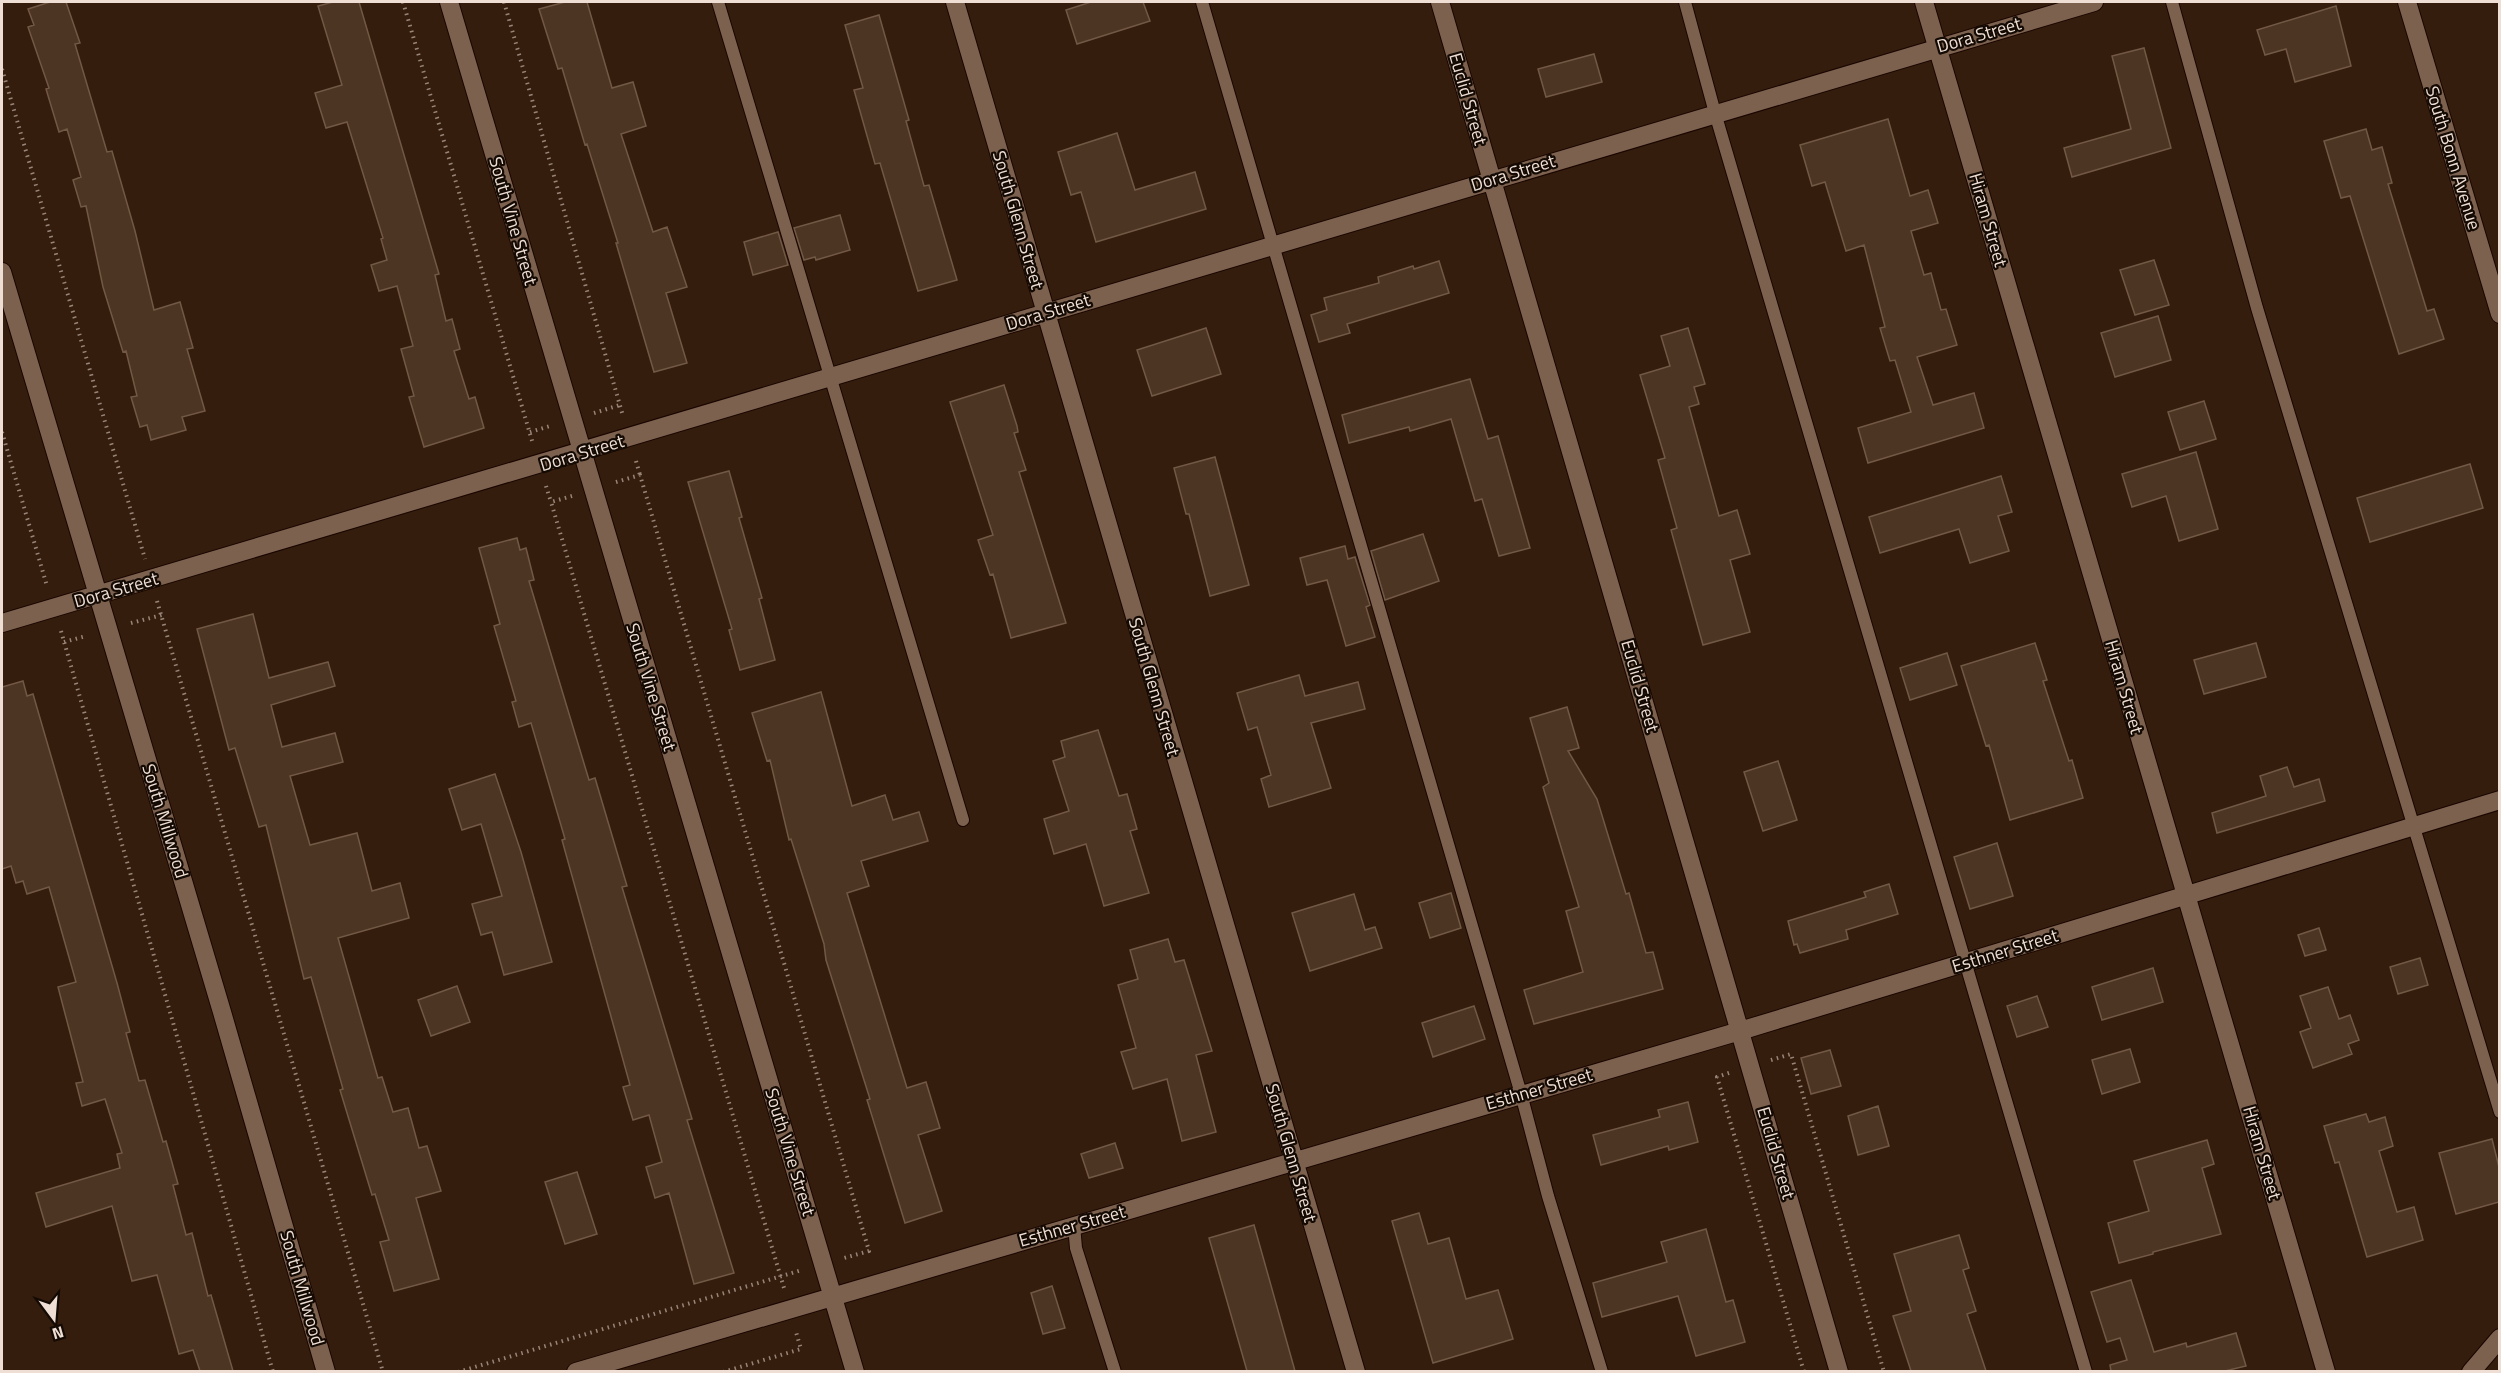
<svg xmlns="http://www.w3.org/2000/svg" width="2501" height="1373" font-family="'Titillium Web',sans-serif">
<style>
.building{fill:#4c3523;stroke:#725946;stroke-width:1.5}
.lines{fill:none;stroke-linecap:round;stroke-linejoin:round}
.lane-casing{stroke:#1a0600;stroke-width:14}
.street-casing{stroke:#1a0600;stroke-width:20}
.path{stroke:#988578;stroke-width:4;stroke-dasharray:1.5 4.5;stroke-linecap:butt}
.lane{stroke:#7c614f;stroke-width:12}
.street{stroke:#7c614f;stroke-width:18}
.labels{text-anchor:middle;stroke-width:4.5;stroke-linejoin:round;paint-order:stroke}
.street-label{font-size:18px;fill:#eeded4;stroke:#140a04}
</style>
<rect width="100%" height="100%" fill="#341d0d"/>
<path class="building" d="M 50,2 L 66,2 L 80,43 L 75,44 L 107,152 L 112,151 L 135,231 L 154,310 L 180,302 L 193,348 L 187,349 L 205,411 L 182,417 L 186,430 L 151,440 L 147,425 L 140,427 L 131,397 L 137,396 L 126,351 L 123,352 L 103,287 L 86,206 L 81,207 L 73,180 L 81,177 L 67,129 L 59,132 L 46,89 L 49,88 L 28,27 L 34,25 L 28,9 Z
M 333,2 L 359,2 L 439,274 L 435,275 L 446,321 L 452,319 L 460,349 L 454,351 L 469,399 L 475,397 L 484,428 L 424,447 L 409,397 L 414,396 L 401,349 L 413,346 L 397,286 L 379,291 L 371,265 L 387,260 L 381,239 L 383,238 L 347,122 L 326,128 L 315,93 L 342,85 L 318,6 Z
M 565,2 L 587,2 L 612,88 L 633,82 L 646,126 L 621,134 L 653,232 L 667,227 L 687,287 L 666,293 L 687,363 L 654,372 L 616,243 L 618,243 L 587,144 L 585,145 L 562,68 L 558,69 L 539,9 Z
M 1091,2 L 1143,2 L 1150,21 L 1077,44 L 1066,10 Z
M 2336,6 L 2351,66 L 2295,82 L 2286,49 L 2265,55 L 2257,30 Z
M 879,15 L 909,120 L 906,121 L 924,186 L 929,185 L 957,280 L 918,291 L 880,163 L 875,164 L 854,90 L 863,88 L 845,25 Z
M 2144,48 L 2171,148 L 2072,177 L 2064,148 L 2131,129 L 2112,56 Z
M 1594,54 L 1602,82 L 1546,97 L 1538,69 Z
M 1888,119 L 1910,196 L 1928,190 L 1938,223 L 1911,231 L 1924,275 L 1931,273 L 1941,310 L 1946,309 L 1957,345 L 1917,357 L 1933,405 L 1974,393 L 1984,428 L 1868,463 L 1858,428 L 1911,412 L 1895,360 L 1890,361 L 1880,328 L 1885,327 L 1864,245 L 1846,251 L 1825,182 L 1812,186 L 1800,145 Z
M 2366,129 L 2372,150 L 2382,147 L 2392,183 L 2388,184 L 2427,311 L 2434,309 L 2444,339 L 2399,354 L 2350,196 L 2341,198 L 2324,141 Z
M 1117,133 L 1135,190 L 1195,172 L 1206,209 L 1096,242 L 1081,192 L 1071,195 L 1058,152 Z
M 840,215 L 850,250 L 816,260 L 815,257 L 804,260 L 794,228 Z
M 778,232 L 788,265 L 753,275 L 744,242 Z
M 2154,260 L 2169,305 L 2135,315 L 2120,270 Z
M 1439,261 L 1449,293 L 1347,324 L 1350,333 L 1319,342 L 1311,315 L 1327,310 L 1324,298 L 1379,283 L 1378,277 L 1413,266 L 1414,269 Z
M 2158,316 L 2171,360 L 2115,377 L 2101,333 Z
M 1206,328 L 1221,374 L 1152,396 L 1137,350 Z
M 1688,328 L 1705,384 L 1694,387 L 1699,404 L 1689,407 L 1719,516 L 1737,510 L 1750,554 L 1730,560 L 1750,632 L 1703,645 L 1671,530 L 1677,528 L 1658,460 L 1665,458 L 1640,375 L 1670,366 L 1661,336 Z
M 1470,379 L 1488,439 L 1498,436 L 1530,548 L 1499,556 L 1482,499 L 1475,501 L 1451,419 L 1410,431 L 1409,427 L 1349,443 L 1342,415 Z
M 1004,385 L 1017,426 L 1018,432 L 1014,433 L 1026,470 L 1019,472 L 1066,623 L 1011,638 L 993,574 L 990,575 L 978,540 L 993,535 L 950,402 Z
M 2204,401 L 2216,439 L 2180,450 L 2168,412 Z
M 2196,452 L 2218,529 L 2179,541 L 2166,496 L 2132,507 L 2122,474 Z
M 1215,457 L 1249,585 L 1210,596 L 1189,514 L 1186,514 L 1174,468 Z
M 2470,464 L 2483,508 L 2370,542 L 2357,498 Z
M 729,471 L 742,517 L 739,518 L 762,598 L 759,599 L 775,660 L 740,670 L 729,630 L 732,629 L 688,482 Z
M 2001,476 L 2012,512 L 1998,516 L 2009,551 L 1970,563 L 1959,529 L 1880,553 L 1869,517 Z
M 1423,534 L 1439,581 L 1385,600 L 1371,551 Z
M 517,538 L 520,550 L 526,548 L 534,580 L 529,581 L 589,780 L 595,778 L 627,886 L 622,887 L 692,1119 L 687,1120 L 734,1273 L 694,1284 L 669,1193 L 655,1198 L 646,1167 L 662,1162 L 649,1115 L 633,1120 L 623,1087 L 630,1085 L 562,840 L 565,839 L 531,723 L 519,727 L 512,702 L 516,701 L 494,626 L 500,624 L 479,548 Z
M 1345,546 L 1348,559 L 1355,557 L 1370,605 L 1366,607 L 1375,637 L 1346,646 L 1327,580 L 1307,585 L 1300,558 Z
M 253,614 L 269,678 L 328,662 L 335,686 L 271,705 L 282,747 L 335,733 L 343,762 L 290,776 L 310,845 L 357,833 L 372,891 L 400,883 L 409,918 L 338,938 L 378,1078 L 382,1077 L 393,1112 L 408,1108 L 419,1148 L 427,1146 L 441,1191 L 416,1198 L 439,1279 L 394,1291 L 380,1242 L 389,1240 L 375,1194 L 372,1195 L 340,1090 L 343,1089 L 311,977 L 304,979 L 266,825 L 259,827 L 235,748 L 229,750 L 197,629 Z
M 2035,643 L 2047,680 L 2043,681 L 2069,761 L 2072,760 L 2083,798 L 2010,820 L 1989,745 L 1986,746 L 1961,666 Z
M 2256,643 L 2266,677 L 2204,694 L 2194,660 Z
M 1947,653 L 1957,685 L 1910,700 L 1900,668 Z
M 1299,675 L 1305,696 L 1358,682 L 1365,709 L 1311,723 L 1331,788 L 1269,807 L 1261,779 L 1271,775 L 1257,727 L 1248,730 L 1237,693 Z
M 23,681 L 27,696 L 33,694 L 117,983 L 130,1032 L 126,1033 L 139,1081 L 145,1080 L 163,1142 L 166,1141 L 178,1184 L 173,1185 L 186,1235 L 192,1233 L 208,1296 L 211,1295 L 233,1371 L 200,1371 L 193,1350 L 179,1354 L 157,1275 L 132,1281 L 112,1206 L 46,1227 L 36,1193 L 120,1168 L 117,1154 L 122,1153 L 105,1099 L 82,1106 L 76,1083 L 83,1082 L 58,987 L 76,982 L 49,887 L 27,894 L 23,881 L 16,883 L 11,866 L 2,869 L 2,687 Z
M 821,692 L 852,806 L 885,795 L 893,820 L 919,812 L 928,841 L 861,861 L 869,886 L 847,893 L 907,1088 L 926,1082 L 940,1128 L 918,1135 L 942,1211 L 905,1223 L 867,1100 L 870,1099 L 826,960 L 824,944 L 791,839 L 789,840 L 770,760 L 767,761 L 752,713 Z
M 1567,707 L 1579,748 L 1568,751 L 1597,799 L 1626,894 L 1629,893 L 1646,953 L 1653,952 L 1663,989 L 1534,1024 L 1524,990 L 1583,972 L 1566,911 L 1579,907 L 1543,787 L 1549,783 L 1530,718 Z
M 1098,730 L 1119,796 L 1127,794 L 1137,829 L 1130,831 L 1149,893 L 1104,906 L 1086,844 L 1054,854 L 1044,819 L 1069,811 L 1053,761 L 1065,757 L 1061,741 Z
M 1778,761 L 1797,820 L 1763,831 L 1744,772 Z
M 2287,767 L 2294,787 L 2319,779 L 2325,801 L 2217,833 L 2212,813 L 2266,796 L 2260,776 Z
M 495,774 L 521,852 L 552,962 L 504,975 L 492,932 L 481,935 L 472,904 L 502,896 L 481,824 L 462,830 L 449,789 Z
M 1997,843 L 2013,896 L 1970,909 L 1954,857 Z
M 1889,884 L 1898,914 L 1846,930 L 1848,939 L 1800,953 L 1797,944 L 1794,945 L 1788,921 L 1866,897 L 1864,892 Z
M 1451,893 L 1461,928 L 1430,938 L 1419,903 Z
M 1354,894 L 1365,930 L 1375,927 L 1382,948 L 1310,971 L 1292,913 Z
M 2319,928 L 2326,950 L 2305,956 L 2298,935 Z
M 1168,939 L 1175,962 L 1184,960 L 1212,1051 L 1196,1055 L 1216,1132 L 1182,1141 L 1167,1079 L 1133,1089 L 1121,1052 L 1136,1048 L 1118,985 L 1138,979 L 1130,950 Z
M 2420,958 L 2428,985 L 2398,994 L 2390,967 Z
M 2153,968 L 2163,1002 L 2102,1020 L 2092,987 Z
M 457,986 L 470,1022 L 431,1036 L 418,1000 Z
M 2328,987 L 2339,1019 L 2350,1015 L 2359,1040 L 2348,1044 L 2352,1054 L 2313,1068 L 2300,1032 L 2311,1028 L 2300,996 Z
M 2037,996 L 2048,1027 L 2017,1037 L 2007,1006 Z
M 1474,1006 L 1485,1039 L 1433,1057 L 1422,1023 Z
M 2130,1049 L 2140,1082 L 2102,1094 L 2092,1060 Z
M 1830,1050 L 1841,1086 L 1811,1094 L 1801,1058 Z
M 1688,1102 L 1698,1142 L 1669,1150 L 1668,1146 L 1601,1165 L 1593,1135 L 1660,1117 L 1658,1110 Z
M 1878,1106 L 1889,1146 L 1858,1155 L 1848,1116 Z
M 2366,1114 L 2369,1122 L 2385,1117 L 2393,1146 L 2379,1151 L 2397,1212 L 2414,1207 L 2423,1240 L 2367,1257 L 2339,1162 L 2335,1163 L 2324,1126 Z
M 2492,1139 L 2499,1167 L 2499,1202 L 2456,1214 L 2439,1153 Z
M 2207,1140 L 2214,1164 L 2202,1168 L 2221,1234 L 2153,1252 L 2153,1254 L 2119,1263 L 2108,1223 L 2149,1211 L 2134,1161 Z
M 1115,1143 L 1123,1168 L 1089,1178 L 1081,1154 Z
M 577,1172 L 597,1234 L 565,1244 L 545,1182 Z
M 1419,1213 L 1428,1244 L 1449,1238 L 1466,1299 L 1498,1290 L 1513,1339 L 1433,1363 L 1392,1221 Z
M 1254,1225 L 1295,1371 L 1247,1371 L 1209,1238 Z
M 1706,1229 L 1726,1302 L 1733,1300 L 1745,1342 L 1696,1356 L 1678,1296 L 1602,1317 L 1593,1283 L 1667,1262 L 1661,1242 Z
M 1959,1235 L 1969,1268 L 1963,1270 L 1976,1311 L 1967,1314 L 1986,1371 L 1911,1371 L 1893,1316 L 1911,1311 L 1894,1254 Z
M 2131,1280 L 2154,1352 L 2186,1343 L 2187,1347 L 2236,1333 L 2246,1366 L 2225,1371 L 2111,1371 L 2110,1365 L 2127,1360 L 2120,1338 L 2107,1342 L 2091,1292 Z
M 1052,1286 L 1065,1328 L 1043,1334 L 1031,1293 Z"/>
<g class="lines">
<defs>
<path id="lane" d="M 718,2 L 963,820
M 1202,2 L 1521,1094 L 1548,1196 L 1602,1372
M 1685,2 L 1715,113 L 2086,1372
M 2172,2 L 2257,308 L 2500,1112
M 1074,1225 L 1076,1248 L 1115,1372"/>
<path id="street" d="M 449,2 L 855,1372
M 955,2 L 1356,1372
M 1440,2 L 1839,1372
M 1924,2 L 2326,1372
M 2407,2 L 2500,314
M 2,272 L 222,1012 L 326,1372
M 2,623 C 700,421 1395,205 2094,2
M 576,1372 L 1740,1031 L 2500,800
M 2471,1372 L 2500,1338"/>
</defs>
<use href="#lane" class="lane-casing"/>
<use href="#street" class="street-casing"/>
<path class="path" d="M 403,2 L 533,444
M 504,2 L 623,416
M 2,69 L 145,559
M 594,413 L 620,405
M 2,432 L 47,586
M 530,432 L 550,426
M 636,461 L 640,475
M 616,482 L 640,475 L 869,1251 L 844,1258
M 546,486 L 551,502
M 572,496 L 551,502 L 784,1288
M 157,601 L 383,1372
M 131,623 L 162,615
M 61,631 L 273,1372
M 64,642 L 86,636
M 1771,1060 L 1791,1054 L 1884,1372
M 1729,1073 L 1717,1077 L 1804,1372
M 458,1372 L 802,1270
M 723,1372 L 801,1349 L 796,1332"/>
<use href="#lane" class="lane"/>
<use href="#street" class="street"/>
</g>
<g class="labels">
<g class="street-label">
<text transform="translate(1979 35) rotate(-16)" y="6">Dora Street</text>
<text transform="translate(1468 99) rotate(74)" y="6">Euclid Street</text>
<text transform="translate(2453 158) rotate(73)" y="6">South Bonn Avenue</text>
<text transform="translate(1513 173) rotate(-17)" y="6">Dora Street</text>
<text transform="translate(1018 220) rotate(74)" y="6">South Glenn Street</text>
<text transform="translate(1988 220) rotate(74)" y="6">Hiram Street</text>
<text transform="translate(513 221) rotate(74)" y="6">South Vine Street</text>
<text transform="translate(1048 312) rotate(-17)" y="6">Dora Street</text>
<text transform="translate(582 453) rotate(-17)" y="6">Dora Street</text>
<text transform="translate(116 590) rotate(-16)" y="6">Dora Street</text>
<text transform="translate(1640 686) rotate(74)" y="6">Euclid Street</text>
<text transform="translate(651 687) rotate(73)" y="6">South Vine Street</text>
<text transform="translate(1154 687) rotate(74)" y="6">South Glenn Street</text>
<text transform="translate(2124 687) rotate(74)" y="6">Hiram Street</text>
<text transform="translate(165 821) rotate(73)" y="6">South Millwood</text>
<text transform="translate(2005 951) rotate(-17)" y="6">Esthner Street</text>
<text transform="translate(1539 1089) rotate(-16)" y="6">Esthner Street</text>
<text transform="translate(790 1152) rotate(73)" y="6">South Vine Street</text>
<text transform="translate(1291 1153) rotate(74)" y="6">South Glenn Street</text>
<text transform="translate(1776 1153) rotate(74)" y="6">Euclid Street</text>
<text transform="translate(2262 1153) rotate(74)" y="6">Hiram Street</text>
<text transform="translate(1072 1226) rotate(-16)" y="6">Esthner Street</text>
<text transform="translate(302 1288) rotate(74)" y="6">South Millwood</text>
</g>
</g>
<rect width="2501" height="1373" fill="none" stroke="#eeded4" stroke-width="6"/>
<g transform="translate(54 1319) rotate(164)" stroke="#140a04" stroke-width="4.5" paint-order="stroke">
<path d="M0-4.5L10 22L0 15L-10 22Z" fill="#eeded4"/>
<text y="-9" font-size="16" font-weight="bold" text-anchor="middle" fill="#eeded4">N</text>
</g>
</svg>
